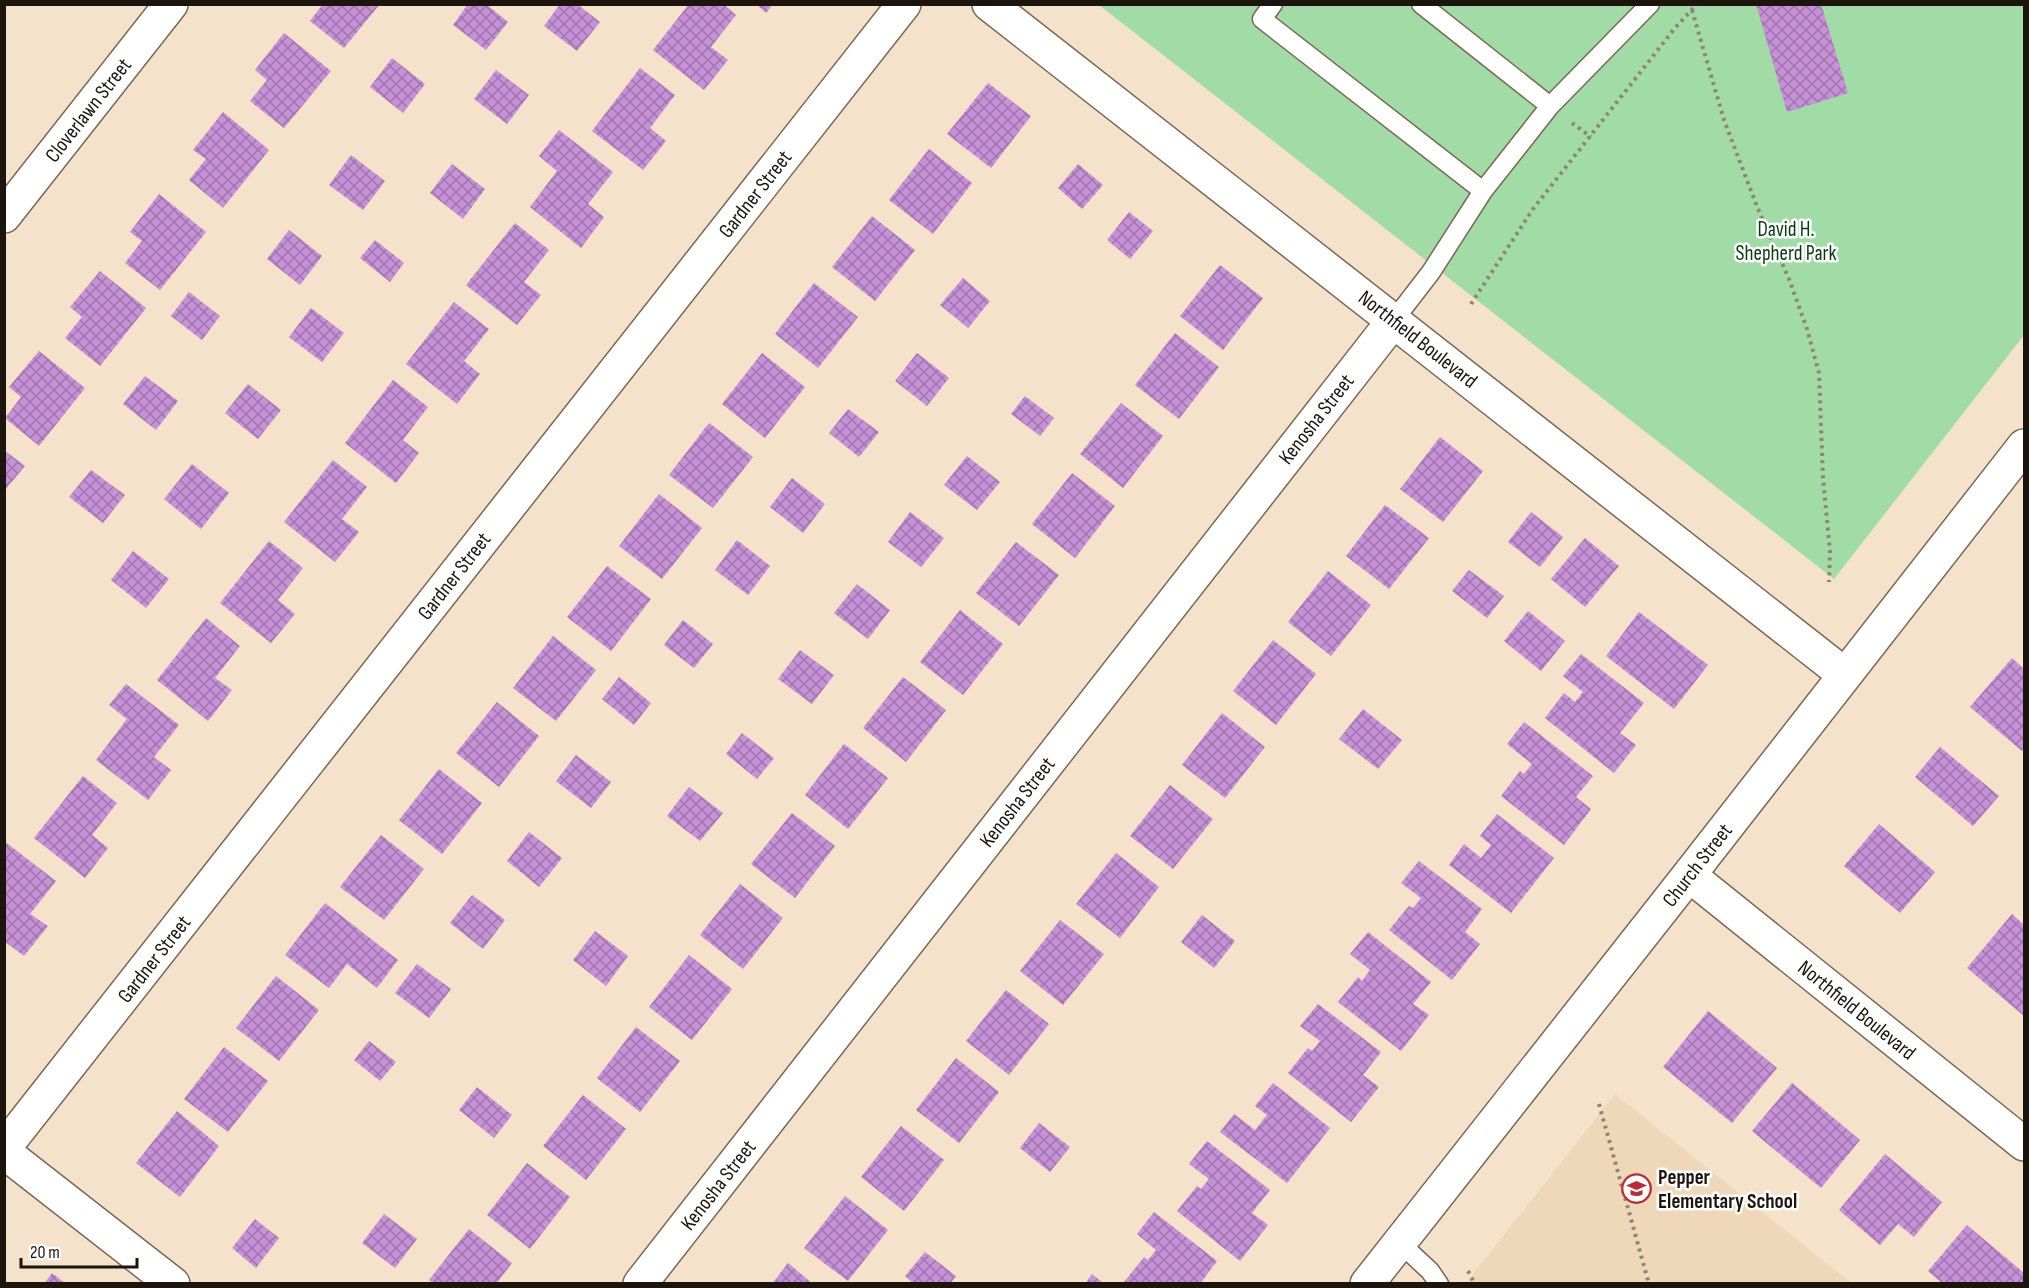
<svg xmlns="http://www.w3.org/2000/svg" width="2029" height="1288" font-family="'Sofia Sans Condensed',sans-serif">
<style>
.built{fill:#efd8ba}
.park{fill:#a1dba5}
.building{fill:url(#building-cross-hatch)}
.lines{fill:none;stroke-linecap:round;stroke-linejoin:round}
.service-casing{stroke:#796954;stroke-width:21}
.minor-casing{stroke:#796954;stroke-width:36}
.path{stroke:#908373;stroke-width:4;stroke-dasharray:3 4.5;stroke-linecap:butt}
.service{stroke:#fff;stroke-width:18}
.minor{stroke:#fff;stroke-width:33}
.labels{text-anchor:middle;stroke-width:5;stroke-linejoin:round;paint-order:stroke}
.street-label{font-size:21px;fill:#1b150d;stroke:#fff}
.park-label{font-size:21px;fill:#073a11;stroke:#fff}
.poi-label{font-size:21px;font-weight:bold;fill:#1b150d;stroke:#fff;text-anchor:start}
</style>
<defs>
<pattern id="building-cross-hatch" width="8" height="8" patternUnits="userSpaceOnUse" patternTransform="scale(1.5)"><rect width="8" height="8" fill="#c691d7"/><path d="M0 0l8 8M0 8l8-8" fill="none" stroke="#a075ad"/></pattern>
</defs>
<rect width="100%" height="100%" fill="#f5e2cb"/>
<path class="built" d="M 1615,1094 L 1851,1283 L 1466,1283 Z"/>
<path class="park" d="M 1099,5 L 2024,5 L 2024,335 L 1834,579 Z"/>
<path class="building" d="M 323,4 L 380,4 L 344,48 L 310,21 Z
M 468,4 L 486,4 L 508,22 L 486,50 L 453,25 Z
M 560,4 L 577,4 L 600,22 L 577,51 L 544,26 Z
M 689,4 L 723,4 L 736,15 L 711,47 L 728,60 L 704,90 L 653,50 Z
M 756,4 L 773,4 L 766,13 Z
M 1756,4 L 1821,4 L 1848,93 L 1787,112 Z
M 284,33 L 331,71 L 284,128 L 250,101 L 267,80 L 255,70 Z
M 392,58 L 425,84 L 403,113 L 370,87 Z
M 640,68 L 675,95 L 650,128 L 666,141 L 643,170 L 592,131 Z
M 496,70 L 529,95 L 507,124 L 474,99 Z
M 988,83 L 1031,116 L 991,168 L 947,134 Z
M 223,112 L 269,150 L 223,208 L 189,180 L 206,159 L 193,150 Z
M 559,130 L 613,172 L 588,204 L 604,217 L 581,248 L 530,207 L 557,171 L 539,156 Z
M 929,149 L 972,183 L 933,234 L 889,200 Z
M 351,155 L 385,181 L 363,210 L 329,185 Z
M 452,164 L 485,189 L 463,219 L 430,193 Z
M 1078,164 L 1103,185 L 1082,209 L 1058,188 Z
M 159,194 L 206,232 L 160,290 L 125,263 L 142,241 L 130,232 Z
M 1129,212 L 1153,231 L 1130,259 L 1107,240 Z
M 872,216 L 915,250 L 875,301 L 832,267 Z
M 515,223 L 549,250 L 524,282 L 541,295 L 517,325 L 466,285 Z
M 289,230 L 322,256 L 300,285 L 267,259 Z
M 375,240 L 404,263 L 390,282 L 360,258 Z
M 1220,265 L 1263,298 L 1223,350 L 1180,316 Z
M 100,271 L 146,308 L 100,366 L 65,338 L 82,317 L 70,307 Z
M 963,278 L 990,301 L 968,328 L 940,305 Z
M 814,283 L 858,317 L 818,368 L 775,334 Z
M 189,292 L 220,316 L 202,340 L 171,316 Z
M 454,302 L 489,329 L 464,361 L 480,374 L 457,404 L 406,364 Z
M 311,308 L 344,333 L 322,362 L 289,337 Z
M 1175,333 L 1219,367 L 1179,419 L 1135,385 Z
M 39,351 L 85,388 L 39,446 L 5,418 L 21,397 L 9,387 Z
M 762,353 L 805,387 L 765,438 L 722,404 Z
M 917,353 L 949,378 L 927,406 L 895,381 Z
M 145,376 L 178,401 L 156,430 L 123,404 Z
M 393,380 L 428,407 L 403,440 L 419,453 L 396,483 L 345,443 Z
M 248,384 L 281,410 L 258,439 L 225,413 Z
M 1025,396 L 1054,418 L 1040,436 L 1011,414 Z
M 1121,403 L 1163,436 L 1123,488 L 1080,454 Z
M 848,409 L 879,432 L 859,457 L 829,433 Z
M 709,423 L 753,457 L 713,508 L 669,475 Z
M 1440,437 L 1483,471 L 1443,522 L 1400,489 Z
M 4,450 L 25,466 L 4,491 Z
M 967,456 L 1000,482 L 977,510 L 944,485 Z
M 333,460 L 367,487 L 342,519 L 359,532 L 335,562 L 284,522 Z
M 192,464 L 229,493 L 201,529 L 164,499 Z
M 91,470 L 125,495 L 103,523 L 69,497 Z
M 1072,473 L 1115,506 L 1075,558 L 1032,524 Z
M 792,478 L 825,504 L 803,533 L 770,507 Z
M 659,494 L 702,528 L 662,579 L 619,546 Z
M 1385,505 L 1429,538 L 1389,589 L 1346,556 Z
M 910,512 L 944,538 L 921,567 L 888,542 Z
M 1531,512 L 1563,537 L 1540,567 L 1508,542 Z
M 1585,538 L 1619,566 L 1585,607 L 1551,579 Z
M 737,540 L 770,566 L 748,595 L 715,570 Z
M 269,541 L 303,568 L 278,600 L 295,614 L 271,643 L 220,603 Z
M 1016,542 L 1059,575 L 1019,626 L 976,593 Z
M 133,551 L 169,579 L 146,608 L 111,580 Z
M 607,566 L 651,599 L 611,651 L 567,617 Z
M 1469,570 L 1504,596 L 1487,618 L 1452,591 Z
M 1328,571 L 1371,605 L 1331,656 L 1288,622 Z
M 857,584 L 890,610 L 868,639 L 834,613 Z
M 960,610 L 1003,644 L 963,695 L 920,662 Z
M 1528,611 L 1565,641 L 1541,671 L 1504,641 Z
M 1639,612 L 1708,665 L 1674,709 L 1606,656 Z
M 206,618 L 240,646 L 215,678 L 232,690 L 208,721 L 157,680 Z
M 683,620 L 713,644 L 694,668 L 664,645 Z
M 553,636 L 596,670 L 556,721 L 513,688 Z
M 1273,640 L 1316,674 L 1276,725 L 1233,691 Z
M 800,650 L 834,675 L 812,704 L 778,679 Z
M 1581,654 L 1644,703 L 1620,733 L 1636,745 L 1614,773 L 1545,718 L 1564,693 L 1575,702 L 1583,692 L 1563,676 Z
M 2012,658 L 2024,669 L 2024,747 L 2022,751 L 1970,707 Z
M 619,677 L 651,703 L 634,725 L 602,699 Z
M 903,677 L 946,710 L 906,762 L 863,728 Z
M 126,684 L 179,725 L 154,757 L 171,770 L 148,800 L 96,760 L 127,719 L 109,705 Z
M 497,702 L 539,736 L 499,787 L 456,753 Z
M 1363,709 L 1402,740 L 1378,769 L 1339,739 Z
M 1222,713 L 1265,747 L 1225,798 L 1182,765 Z
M 1524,722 L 1593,776 L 1576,797 L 1591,809 L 1564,845 L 1501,796 L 1520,771 L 1524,774 L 1532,764 L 1507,744 Z
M 742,733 L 774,758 L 757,779 L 726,754 Z
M 844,744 L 888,778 L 848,829 L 805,795 Z
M 1940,747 L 1999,796 L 1973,826 L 1915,777 Z
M 576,755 L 611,782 L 591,808 L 556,781 Z
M 439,769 L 482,803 L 442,854 L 399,820 Z
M 83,776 L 117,803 L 92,835 L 108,848 L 85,878 L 34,838 Z
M 1170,785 L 1213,819 L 1173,869 L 1130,836 Z
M 689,787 L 723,813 L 700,841 L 667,816 Z
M 792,813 L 835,846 L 795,898 L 751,864 Z
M 1497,814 L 1554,858 L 1511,913 L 1449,865 L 1464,844 L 1481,858 L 1491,845 L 1480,836 Z
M 1879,824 L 1935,872 L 1900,913 L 1844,866 Z
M 529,832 L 562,858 L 539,887 L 507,861 Z
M 381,835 L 424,869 L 384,920 L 340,887 Z
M 4,841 L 56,881 L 30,914 L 48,926 L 24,956 L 4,941 Z
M 1116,853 L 1159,887 L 1120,938 L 1076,904 Z
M 1419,861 L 1482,909 L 1465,932 L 1480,944 L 1452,980 L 1389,930 L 1409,906 L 1413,908 L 1421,898 L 1401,883 Z
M 740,884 L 783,918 L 743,969 L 700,935 Z
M 472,895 L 505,920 L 483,949 L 450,923 Z
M 325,903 L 398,960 L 377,988 L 347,964 L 329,988 L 285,955 Z
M 2012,914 L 2024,925 L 2024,1016 L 1967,968 Z
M 1202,915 L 1235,941 L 1214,968 L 1181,942 Z
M 1060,920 L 1104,954 L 1063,1005 L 1020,971 Z
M 595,931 L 628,956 L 606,986 L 573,960 Z
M 1368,932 L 1431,982 L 1413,1004 L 1429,1015 L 1401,1051 L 1338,1002 L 1358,977 L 1362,981 L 1370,970 L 1350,954 Z
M 689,955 L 732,989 L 692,1040 L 649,1007 Z
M 417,964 L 451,989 L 429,1018 L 395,993 Z
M 276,976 L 319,1010 L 279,1061 L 236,1028 Z
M 1006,990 L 1049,1024 L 1009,1075 L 966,1041 Z
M 1318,1004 L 1381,1052 L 1363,1075 L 1379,1087 L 1351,1122 L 1288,1073 L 1308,1048 L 1312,1051 L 1320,1041 L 1300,1026 Z
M 1708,1011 L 1777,1068 L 1732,1123 L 1663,1067 Z
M 636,1027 L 680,1061 L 640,1112 L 597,1078 Z
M 369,1041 L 396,1062 L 380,1081 L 354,1060 Z
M 224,1047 L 268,1081 L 228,1132 L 184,1099 Z
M 956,1058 L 999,1092 L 959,1143 L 916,1110 Z
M 1273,1083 L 1330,1128 L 1287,1183 L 1220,1132 L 1234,1114 L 1255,1130 L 1267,1115 L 1255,1106 Z
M 1792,1083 L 1860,1140 L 1821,1188 L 1752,1131 Z
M 477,1087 L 512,1115 L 494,1138 L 459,1110 Z
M 583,1095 L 626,1129 L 586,1180 L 543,1146 Z
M 177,1111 L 219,1146 L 180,1197 L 136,1163 Z
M 1039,1123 L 1070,1147 L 1050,1172 L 1020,1148 Z
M 901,1126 L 944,1160 L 904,1211 L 861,1177 Z
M 1207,1141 L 1270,1190 L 1252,1213 L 1268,1225 L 1240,1261 L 1177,1211 L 1197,1186 L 1201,1189 L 1209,1179 L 1189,1164 Z
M 1885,1154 L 1942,1202 L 1914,1237 L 1898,1224 L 1880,1245 L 1839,1210 Z
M 527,1163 L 570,1197 L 530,1249 L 487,1215 Z
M 845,1196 L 888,1230 L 848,1281 L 804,1248 Z
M 1154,1212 L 1217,1261 L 1200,1284 L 1124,1282 L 1144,1257 L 1148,1260 L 1156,1250 L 1137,1234 Z
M 384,1214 L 417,1239 L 395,1268 L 362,1243 Z
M 255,1219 L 279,1238 L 256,1268 L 232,1248 Z
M 1967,1225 L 2024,1273 L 2024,1284 L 1943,1284 L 1928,1271 Z
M 469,1229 L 512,1263 L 496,1284 L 434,1284 L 429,1280 Z
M 925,1252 L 956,1276 L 950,1284 L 914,1284 L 905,1276 Z
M 788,1263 L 813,1284 L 772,1284 Z
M 52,1273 L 66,1284 L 44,1284 Z
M 1092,1274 L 1104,1284 L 1085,1284 Z"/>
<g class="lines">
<defs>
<path id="service" d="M 1273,4 L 1262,19 L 1483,191
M 1550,106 L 1650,4
M 1394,320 L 1431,272 L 1483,191 L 1550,106 L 1421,4
M 1399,1242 L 1430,1271 L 1439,1284"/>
<path id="minor" d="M 989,4 L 1845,675
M 4,216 L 171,4
M 1689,875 L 2024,1144
M 4,1148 L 904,4
M 4,1152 L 173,1284
M 640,1284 L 1394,320
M 1367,1284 L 1689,875 L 2024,446"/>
</defs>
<use href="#service" class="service-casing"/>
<use href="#minor" class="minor-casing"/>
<path class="path" d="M 1692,10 L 1724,120 L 1758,209 L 1789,279 L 1807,329 L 1819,373 L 1823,478 L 1830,551 L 1829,582
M 1572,123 L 1591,137
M 1471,304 L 1533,209 L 1675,28 L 1697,4
M 1599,1104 L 1649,1284
M 1468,1271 L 1475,1284"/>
<use href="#service" class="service"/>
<use href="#minor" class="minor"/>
</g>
<defs>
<symbol id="school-ring" viewBox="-11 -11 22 22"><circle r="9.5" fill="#fff" stroke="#bb2a35" stroke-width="1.5"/><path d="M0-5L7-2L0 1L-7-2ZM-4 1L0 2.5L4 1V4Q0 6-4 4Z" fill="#bb2a35"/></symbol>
</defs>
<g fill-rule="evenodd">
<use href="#school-ring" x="1620" y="1172" width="33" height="33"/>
</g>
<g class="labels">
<g class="street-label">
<text transform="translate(88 110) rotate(-52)" y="7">Cloverlawn Street</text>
<text transform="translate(755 194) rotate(-52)" y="7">Gardner Street</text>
<text transform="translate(1418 339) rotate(38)" y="7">Northfield Boulevard</text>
<text transform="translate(1316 419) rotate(-52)" y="7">Kenosha Street</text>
<text transform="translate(454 576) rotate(-52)" y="7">Gardner Street</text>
<text transform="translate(1017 802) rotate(-52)" y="7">Kenosha Street</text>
<text transform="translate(1697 865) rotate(-52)" y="7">Church Street</text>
<text transform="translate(154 959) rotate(-52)" y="7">Gardner Street</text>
<text transform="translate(1857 1010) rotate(39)" y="7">Northfield Boulevard</text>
<text transform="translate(718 1185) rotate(-52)" y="7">Kenosha Street</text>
</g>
<g class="park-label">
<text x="1786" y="236">David H.<tspan x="1786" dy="24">Shepherd Park</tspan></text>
</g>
<g class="poi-label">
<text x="1658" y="1184">Pepper<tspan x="1658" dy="24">Elementary School</tspan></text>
</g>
</g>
<rect width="2029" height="1288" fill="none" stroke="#1b150d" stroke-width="12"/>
<path d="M21 1258v9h116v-9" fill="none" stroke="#1b150d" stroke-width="3"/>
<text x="30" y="1258" font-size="18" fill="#1b150d" stroke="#ffffff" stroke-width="4.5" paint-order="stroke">20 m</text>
</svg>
